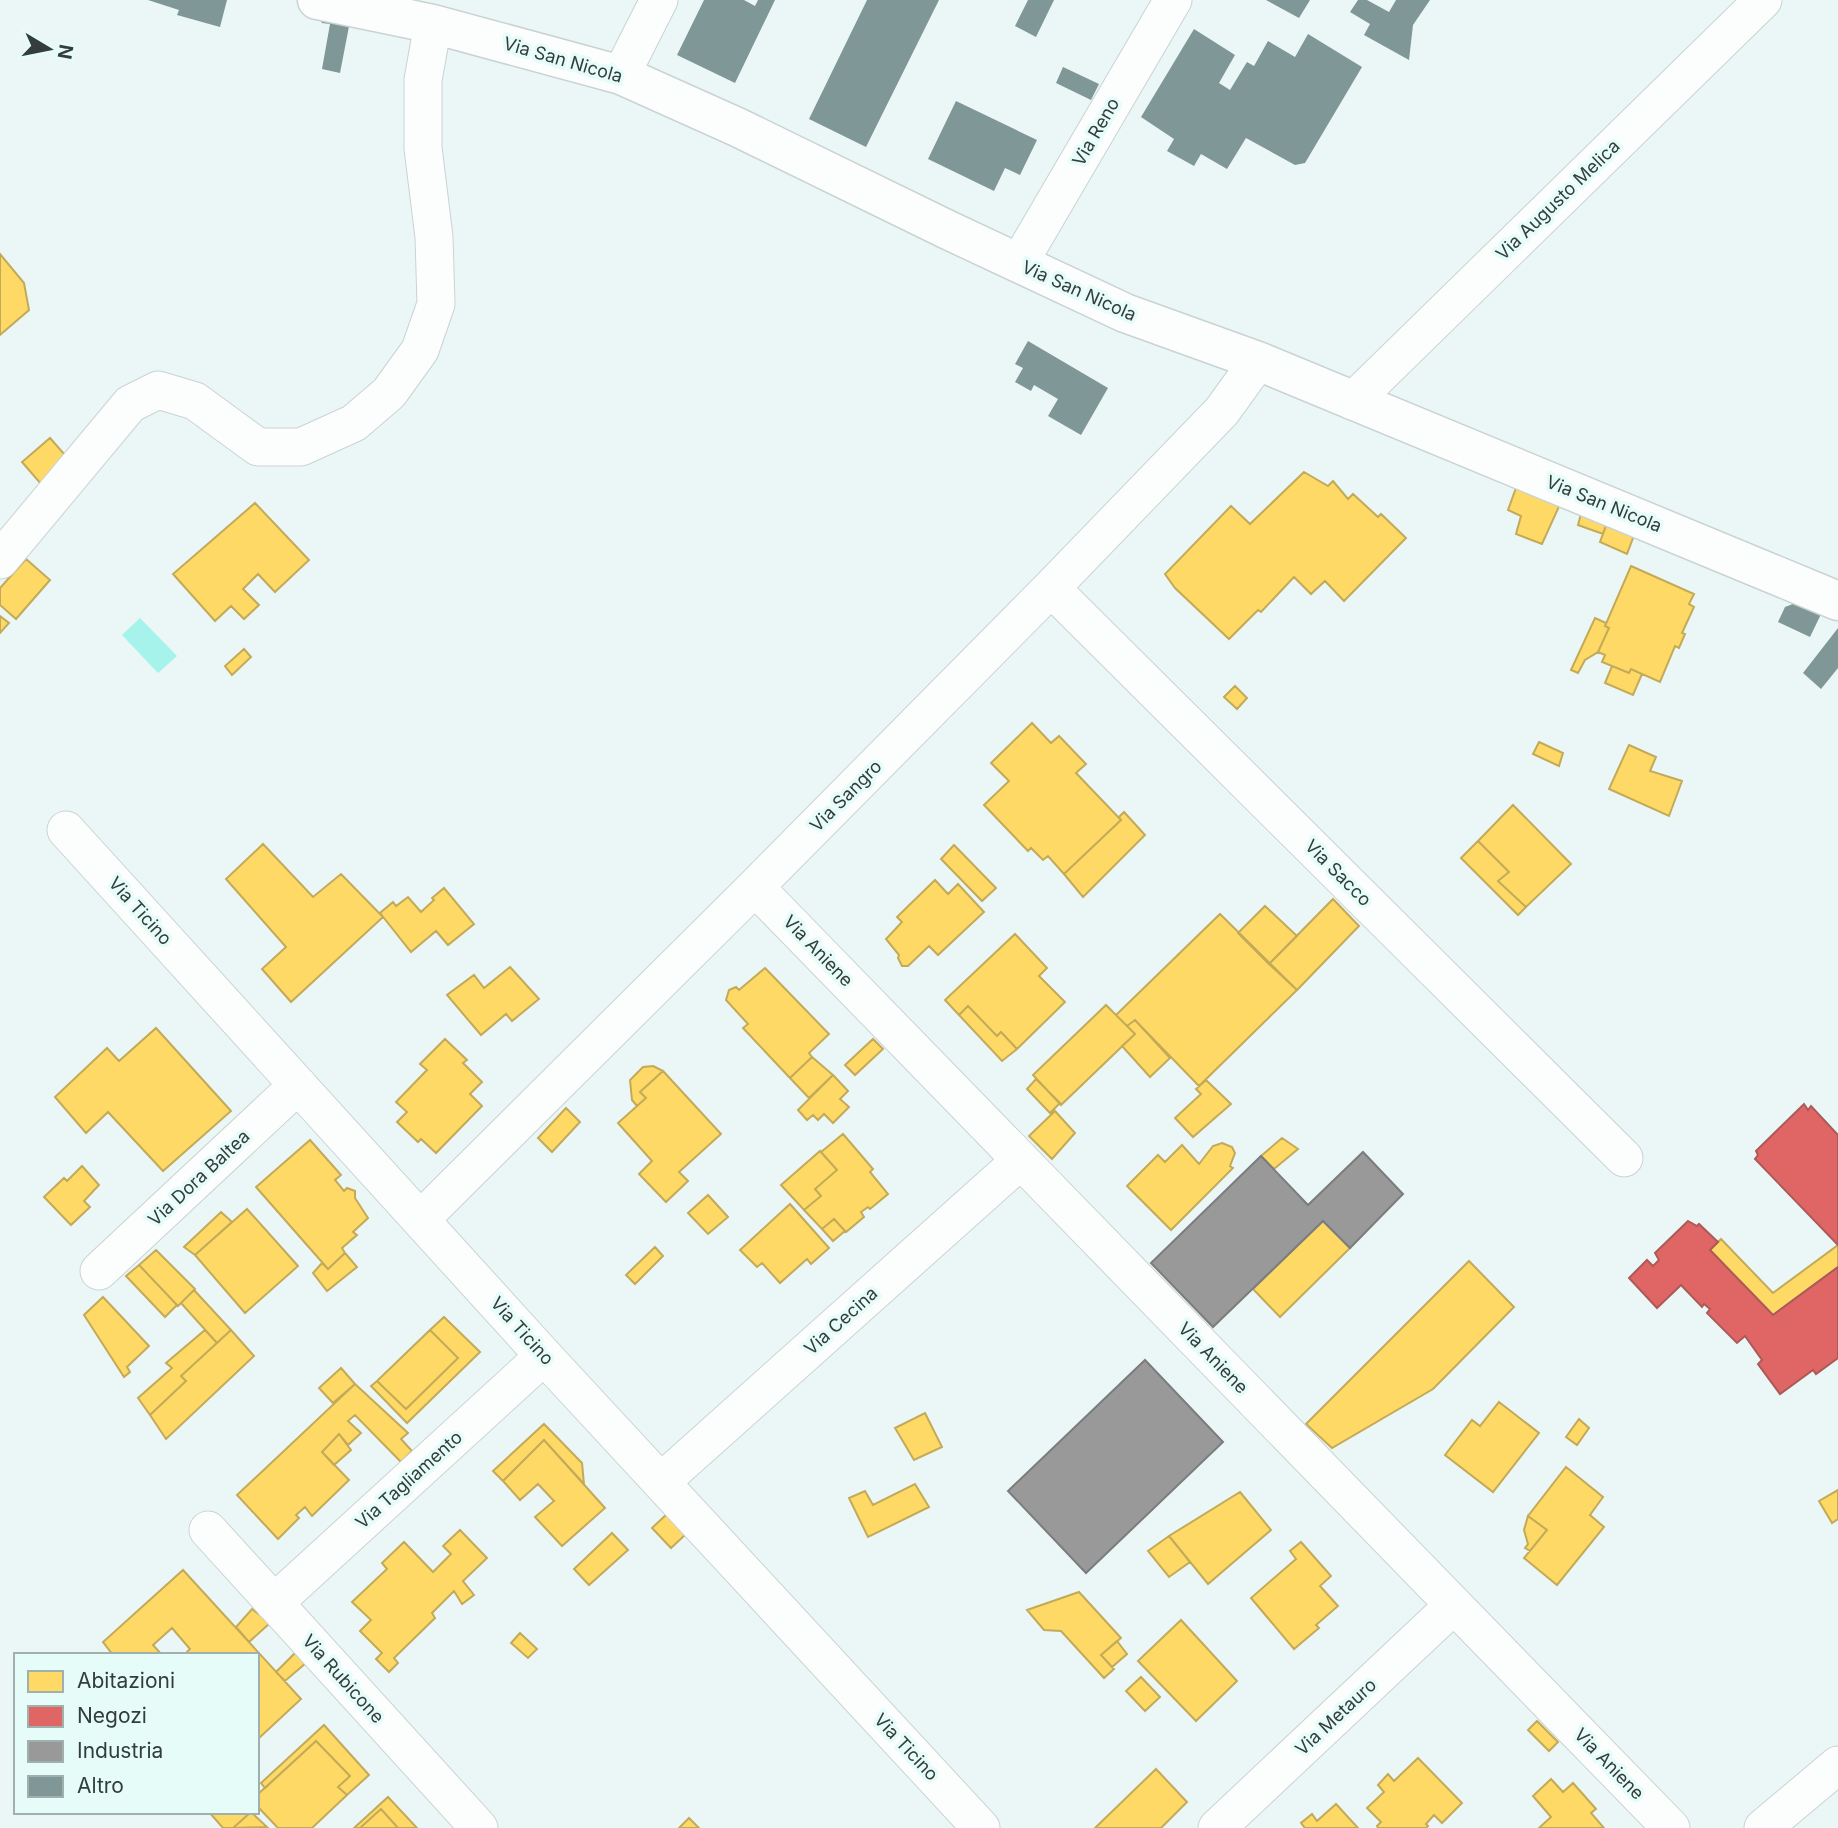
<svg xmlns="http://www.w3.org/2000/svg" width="1838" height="1828" font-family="Inter,sans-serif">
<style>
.water{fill:#a5f3ea}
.homes{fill:#ffd966;stroke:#c2aa59;stroke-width:2}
.shops{fill:#e06666;stroke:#ac5a59;stroke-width:2}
.industry{fill:#999;stroke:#7b7d7d;stroke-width:2}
.building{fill:#7f9796}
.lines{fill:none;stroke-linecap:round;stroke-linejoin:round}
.street-casing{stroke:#cad3d2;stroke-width:39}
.secondary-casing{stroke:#cad3d2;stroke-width:41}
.street{stroke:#fcfefe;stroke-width:37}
.secondary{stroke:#fcfefe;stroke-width:38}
.labels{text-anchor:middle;stroke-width:7;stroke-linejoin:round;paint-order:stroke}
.street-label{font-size:18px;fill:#343d3b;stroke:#e6fcf9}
</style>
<rect width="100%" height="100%" fill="#ebf7f6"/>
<path class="water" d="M 140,618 L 177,656 L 158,673 L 122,635 Z"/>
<path class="homes" d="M 0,254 L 24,283 L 29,310 L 0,335 Z
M 50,438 L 65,455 L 41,484 L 22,462 Z
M 1304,472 L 1328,486 L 1333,481 L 1348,499 L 1353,494 L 1378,517 L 1381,514 L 1406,538 L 1344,601 L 1325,581 L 1311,594 L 1294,577 L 1261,612 L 1258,610 L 1229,639 L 1175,588 L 1165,574 L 1231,506 L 1250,524 Z
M 1517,485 L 1561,502 L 1542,544 L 1516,534 L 1521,516 L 1508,510 Z
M 255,503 L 309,560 L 275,592 L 258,574 L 243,589 L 259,605 L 244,619 L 231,606 L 215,621 L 173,574 Z
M 1582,510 L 1608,520 L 1603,534 L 1578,525 Z
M 1608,520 L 1636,530 L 1627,554 L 1600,542 Z
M 26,559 L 50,580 L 16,619 L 0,605 L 0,588 Z
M 1631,566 L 1694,594 L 1689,604 L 1694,607 L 1682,633 L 1685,634 L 1679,648 L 1675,646 L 1660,682 L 1631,669 L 1629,673 L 1602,662 L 1605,655 L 1598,652 L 1609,628 L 1605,626 Z
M 0,616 L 9,623 L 0,633 Z
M 1595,618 L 1606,623 L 1605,626 L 1609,628 L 1598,652 L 1585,660 L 1578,673 L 1571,670 Z
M 244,649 L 251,657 L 232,675 L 225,666 Z
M 1612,666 L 1629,673 L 1631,669 L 1642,674 L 1633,695 L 1605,683 Z
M 1235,686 L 1247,698 L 1237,709 L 1224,697 Z
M 1032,723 L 1051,743 L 1059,736 L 1086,764 L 1076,773 L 1121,820 L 1064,874 L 1048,856 L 1043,860 L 1031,848 L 1028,851 L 984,805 L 1009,781 L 991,763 Z
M 1539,742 L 1563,753 L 1559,766 L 1533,754 Z
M 1629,745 L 1656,757 L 1650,771 L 1682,781 L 1669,816 L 1609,789 Z
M 1513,805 L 1571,864 L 1526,907 L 1498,881 L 1509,872 L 1478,841 Z
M 1124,812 L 1145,835 L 1083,897 L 1064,874 L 1121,820 L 1119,817 Z
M 1478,841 L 1509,872 L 1498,881 L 1526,907 L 1518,915 L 1461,858 Z
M 263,844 L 313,897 L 341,874 L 383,917 L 291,1002 L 262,969 L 286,947 L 226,879 Z
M 954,845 L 996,888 L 982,901 L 941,859 Z
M 935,880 L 948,894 L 958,884 L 984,912 L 938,955 L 929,946 L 908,966 L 902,966 L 898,958 L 899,955 L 886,939 L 902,922 L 897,917 Z
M 444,888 L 474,924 L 448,945 L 436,931 L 411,952 L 380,913 L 393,902 L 396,906 L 408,897 L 421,912 L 434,900 L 432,898 Z
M 1333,899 L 1359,926 L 1297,990 L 1269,964 Z
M 1265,906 L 1297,936 L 1269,964 L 1238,933 Z
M 1220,914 L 1297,990 L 1199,1086 L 1135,1020 L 1127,1026 L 1116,1015 Z
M 1015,934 L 1047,968 L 1039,976 L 1065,1002 L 1017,1049 L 1001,1032 L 997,1036 L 968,1006 L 959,1015 L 945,1000 Z
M 510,967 L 539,999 L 512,1021 L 506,1014 L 481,1035 L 447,995 L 474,975 L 484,988 Z
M 765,968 L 829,1034 L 809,1053 L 812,1057 L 790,1078 L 743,1028 L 748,1024 L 726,1000 L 729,990 L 736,987 L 739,990 Z
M 1106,1005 L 1135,1034 L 1061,1105 L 1033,1075 Z
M 968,1006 L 997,1036 L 1001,1032 L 1017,1049 L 1002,1061 L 959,1015 Z
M 1135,1020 L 1170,1058 L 1150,1077 L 1122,1046 L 1135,1034 L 1127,1026 Z
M 156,1028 L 231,1111 L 163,1171 L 108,1112 L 86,1133 L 55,1097 L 107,1048 L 119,1061 Z
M 445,1039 L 467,1060 L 463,1063 L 482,1082 L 470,1094 L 482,1106 L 436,1153 L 421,1139 L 418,1142 L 397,1122 L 407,1112 L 396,1102 L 427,1070 L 420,1064 Z
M 873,1039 L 883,1049 L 855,1075 L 845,1065 Z
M 812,1057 L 833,1075 L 809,1098 L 790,1078 Z
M 653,1066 L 663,1071 L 640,1092 L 646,1098 L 637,1106 L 632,1100 L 630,1080 L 643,1067 Z
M 663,1071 L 721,1134 L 679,1172 L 688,1181 L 666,1202 L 639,1174 L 652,1161 L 618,1123 L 646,1098 L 640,1092 Z
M 833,1075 L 848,1091 L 840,1099 L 849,1107 L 833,1123 L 824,1114 L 818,1120 L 813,1115 L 807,1120 L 798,1110 Z
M 1036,1079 L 1060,1103 L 1050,1113 L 1027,1089 Z
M 1206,1080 L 1231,1104 L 1193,1137 L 1175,1118 L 1201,1094 L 1196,1089 Z
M 566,1108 L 580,1122 L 552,1152 L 538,1138 Z
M 1055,1111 L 1075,1133 L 1052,1159 L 1029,1136 Z
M 843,1134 L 873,1169 L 870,1172 L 888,1194 L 870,1209 L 868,1207 L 861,1212 L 864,1217 L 846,1232 L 834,1219 L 822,1229 L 804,1210 L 821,1196 L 815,1189 L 837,1170 L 821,1152 Z
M 1282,1138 L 1298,1149 L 1274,1169 L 1261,1156 Z
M 310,1140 L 341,1175 L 335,1180 L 344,1191 L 347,1188 L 355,1191 L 355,1198 L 368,1218 L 353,1232 L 357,1235 L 342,1248 L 345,1253 L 328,1269 L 256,1187 Z
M 1222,1143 L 1232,1147 L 1235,1153 L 1230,1166 L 1233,1168 L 1171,1230 L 1127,1186 L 1158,1155 L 1165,1162 L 1182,1145 L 1199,1164 L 1213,1146 Z
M 820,1151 L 837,1170 L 815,1189 L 821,1196 L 804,1210 L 781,1185 Z
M 82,1166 L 99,1185 L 84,1201 L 90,1207 L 71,1225 L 44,1197 L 64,1178 L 67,1181 Z
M 708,1195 L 728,1217 L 708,1234 L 688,1213 Z
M 790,1204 L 829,1248 L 811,1264 L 807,1259 L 780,1283 L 762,1263 L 757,1267 L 740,1250 Z
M 247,1209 L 298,1266 L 245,1313 L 195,1255 Z
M 221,1212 L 232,1222 L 195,1255 L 184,1247 Z
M 834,1219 L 845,1231 L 833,1241 L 822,1229 Z
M 1323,1221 L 1350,1248 L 1280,1317 L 1253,1289 Z
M 1721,1239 L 1773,1293 L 1838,1245 L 1838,1267 L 1773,1315 L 1710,1250 Z
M 655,1247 L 663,1256 L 635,1284 L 626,1275 Z
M 156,1250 L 195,1289 L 178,1306 L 139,1265 Z
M 345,1253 L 357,1267 L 327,1291 L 313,1273 L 322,1263 L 328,1269 Z
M 1469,1261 L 1514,1307 L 1433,1389 L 1332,1448 L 1306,1424 Z
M 139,1265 L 177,1305 L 165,1317 L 126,1276 Z
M 194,1290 L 231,1330 L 217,1343 L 181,1303 Z
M 103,1297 L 149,1346 L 127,1367 L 130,1372 L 124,1377 L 84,1315 Z
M 444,1317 L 480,1352 L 407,1423 L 371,1386 L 377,1381 L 406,1409 L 458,1358 L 430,1330 Z
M 205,1330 L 217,1343 L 181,1376 L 186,1381 L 150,1415 L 138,1398 L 172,1368 L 166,1363 Z
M 231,1330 L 254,1356 L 166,1439 L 150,1415 L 186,1381 L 181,1376 Z
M 430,1330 L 458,1358 L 406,1409 L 377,1381 Z
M 341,1368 L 355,1384 L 333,1403 L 319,1388 Z
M 355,1384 L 408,1433 L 401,1439 L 412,1451 L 401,1462 L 355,1415 L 348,1421 L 361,1433 L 348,1445 L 339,1434 L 322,1452 L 349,1480 L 312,1516 L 305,1507 L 296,1515 L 299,1518 L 278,1539 L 237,1495 Z
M 1499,1402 L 1539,1433 L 1493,1492 L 1445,1455 L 1472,1420 L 1480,1426 Z
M 925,1413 L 942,1447 L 914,1460 L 895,1428 Z
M 1579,1419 L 1589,1428 L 1577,1445 L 1566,1437 Z
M 544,1424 L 582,1463 L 584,1484 L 544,1440 L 503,1481 L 493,1471 Z
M 339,1434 L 351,1450 L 334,1465 L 322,1452 Z
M 544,1440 L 605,1508 L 562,1546 L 535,1517 L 554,1501 L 538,1484 L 520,1500 L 503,1481 Z
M 1566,1467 L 1603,1497 L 1590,1515 L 1604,1527 L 1557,1585 L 1524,1558 L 1547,1530 L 1528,1516 Z
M 915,1484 L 929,1507 L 868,1537 L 849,1498 L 865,1491 L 873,1505 Z
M 1838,1490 L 1838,1519 L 1832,1523 L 1819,1501 Z
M 1240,1492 L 1271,1530 L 1208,1584 L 1169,1536 Z
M 667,1514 L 686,1534 L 671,1548 L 652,1528 Z
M 1528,1516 L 1547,1530 L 1530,1551 L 1525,1548 L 1528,1544 L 1524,1530 Z
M 460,1530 L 487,1558 L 463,1581 L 474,1595 L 462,1604 L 454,1591 L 432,1613 L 435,1618 L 394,1658 L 398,1663 L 389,1672 L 376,1659 L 382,1653 L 360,1631 L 371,1620 L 352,1602 L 387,1569 L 382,1563 L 404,1542 L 433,1572 L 451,1554 L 443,1546 Z
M 612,1533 L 628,1550 L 589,1585 L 574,1569 Z
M 1169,1536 L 1190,1562 L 1169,1577 L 1148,1551 Z
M 1301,1542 L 1331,1576 L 1320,1586 L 1338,1606 L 1316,1625 L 1319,1628 L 1294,1649 L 1251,1598 L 1296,1559 L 1290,1551 Z
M 183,1570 L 301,1699 L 257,1740 L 257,1655 L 184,1655 L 190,1649 L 172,1628 L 153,1645 L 162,1655 L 113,1655 L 103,1642 Z
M 1079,1592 L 1121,1638 L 1101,1655 L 1114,1669 L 1104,1678 L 1061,1631 L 1044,1630 L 1027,1610 Z
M 252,1609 L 270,1623 L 249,1642 L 236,1627 Z
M 1181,1620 L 1237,1681 L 1196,1721 L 1138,1661 Z
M 520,1633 L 537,1649 L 528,1658 L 511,1643 Z
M 1117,1641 L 1127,1654 L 1112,1667 L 1101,1655 Z
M 295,1653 L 306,1663 L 285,1681 L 276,1672 Z
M 1141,1677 L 1160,1697 L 1145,1711 L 1126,1691 Z
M 1537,1721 L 1558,1742 L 1549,1751 L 1528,1730 Z
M 324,1725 L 369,1775 L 347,1795 L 338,1787 L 350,1776 L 316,1741 L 265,1788 L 261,1783 Z
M 316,1741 L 350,1776 L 338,1787 L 347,1795 L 312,1828 L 278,1828 L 257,1806 L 257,1795 Z
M 1418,1758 L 1462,1803 L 1442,1823 L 1434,1815 L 1426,1824 L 1428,1826 L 1426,1828 L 1378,1828 L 1377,1826 L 1381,1822 L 1367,1808 L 1384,1792 L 1378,1785 L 1388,1774 L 1394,1781 Z
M 1156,1769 L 1187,1802 L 1161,1828 L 1095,1828 Z
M 1551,1779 L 1563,1792 L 1573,1783 L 1596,1809 L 1591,1813 L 1604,1828 L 1539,1828 L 1551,1817 L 1533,1796 Z
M 388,1797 L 417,1828 L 398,1828 L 381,1809 L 360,1828 L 354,1828 Z
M 1336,1804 L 1358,1828 L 1305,1828 L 1301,1823 L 1312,1814 L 1317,1821 Z
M 381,1809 L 398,1828 L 360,1828 Z
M 209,1812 L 251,1812 L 233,1828 L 223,1828 Z
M 251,1812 L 267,1827 L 233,1828 Z
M 689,1818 L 699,1828 L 679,1828 Z"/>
<path class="shops" d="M 1804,1104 L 1808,1110 L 1811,1106 L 1838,1135 L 1838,1245 L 1755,1159 L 1758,1155 L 1756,1151 Z
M 1688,1221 L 1697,1226 L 1699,1224 L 1718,1242 L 1710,1250 L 1773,1315 L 1838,1267 L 1838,1358 L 1816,1374 L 1813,1370 L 1780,1394 L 1758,1364 L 1762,1360 L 1745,1336 L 1737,1343 L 1707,1313 L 1710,1309 L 1704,1304 L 1702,1307 L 1681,1285 L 1657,1308 L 1629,1278 L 1647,1260 L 1653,1266 L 1659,1260 L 1655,1253 Z"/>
<path class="industry" d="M 1363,1152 L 1403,1194 L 1350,1248 L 1323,1221 L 1213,1327 L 1151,1263 L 1261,1156 L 1308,1205 Z
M 1145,1360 L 1223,1442 L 1086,1573 L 1008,1491 Z"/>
<path class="building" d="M 148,0 L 227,0 L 220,27 L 177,15 L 179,10 Z
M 704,0 L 744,0 L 755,6 L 758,0 L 775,0 L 735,83 L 677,55 Z
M 867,0 L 939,0 L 866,147 L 809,119 Z
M 1028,0 L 1054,0 L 1036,37 L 1015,26 Z
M 1266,0 L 1310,0 L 1299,18 Z
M 1358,0 L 1367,0 L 1389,12 L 1396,0 L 1430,0 L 1413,25 L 1409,60 L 1364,35 L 1370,24 L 1350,12 Z
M 314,8 L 351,16 L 340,73 L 322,69 L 330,24 L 322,23 Z
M 1194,29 L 1235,55 L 1219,83 L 1230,90 L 1247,62 L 1254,66 L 1268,41 L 1295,57 L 1308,34 L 1362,67 L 1305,163 L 1295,165 L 1246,138 L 1227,169 L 1201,154 L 1194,166 L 1167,151 L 1174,139 L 1141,117 Z
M 1063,67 L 1099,84 L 1091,100 L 1056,83 Z
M 956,101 L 1037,140 L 1020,175 L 1005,168 L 994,191 L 928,159 Z
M 1028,341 L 1108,388 L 1081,435 L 1048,416 L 1058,399 L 1034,385 L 1031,391 L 1015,382 L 1023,368 L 1015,364 Z
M 1803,600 L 1823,610 L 1810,637 L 1778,622 L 1785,607 Z
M 1838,628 L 1838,668 L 1821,689 L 1803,673 Z"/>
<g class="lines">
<defs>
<path id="street" d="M 621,75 L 659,0
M 1019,263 L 1173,0
M 1353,401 L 1763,0
M 0,560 L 130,404 L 158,390 L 195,401 L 258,447 L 301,447 L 354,423 L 389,393 L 420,350 L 436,304 L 434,237 L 423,148 L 423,80 L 433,24
M 1051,588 L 1624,1158
M 66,830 L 544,1356 L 981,1828
M 755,887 L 1671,1828
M 421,1219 L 755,887 L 1051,588 L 1222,411 L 1258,361
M 99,1271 L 298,1085
M 661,1482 L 1021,1160
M 208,1530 L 479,1828
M 274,1603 L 544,1356
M 1217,1828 L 1454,1605
M 1763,1828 L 1838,1765"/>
<path id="secondary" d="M 317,0 L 433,24 L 621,75 L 737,127 L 948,230 L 1125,313 L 1258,361 L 1838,601"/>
</defs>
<use href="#street" class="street-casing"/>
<use href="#secondary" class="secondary-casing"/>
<use href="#street" class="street"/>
<use href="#secondary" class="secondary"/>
</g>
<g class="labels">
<g class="street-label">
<text transform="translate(563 60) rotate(16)" y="6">Via San Nicola</text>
<text transform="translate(1096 132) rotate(-60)" y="6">Via Reno</text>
<text transform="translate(1558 200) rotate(-44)" y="6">Via Augusto Melica</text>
<text transform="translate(1079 291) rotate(24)" y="6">Via San Nicola</text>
<text transform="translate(1604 504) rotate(22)" y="6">Via San Nicola</text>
<text transform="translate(846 796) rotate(-45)" y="6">Via Sangro</text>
<text transform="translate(1338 873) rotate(45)" y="6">Via Sacco</text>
<text transform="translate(140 911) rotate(48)" y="6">Via Ticino</text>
<text transform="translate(818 951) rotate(46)" y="6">Via Aniene</text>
<text transform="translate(199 1178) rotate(-43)" y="6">Via Dora Baltea</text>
<text transform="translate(841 1321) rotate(-42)" y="6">Via Cecina</text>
<text transform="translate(522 1331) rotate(48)" y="6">Via Ticino</text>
<text transform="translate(1213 1358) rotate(46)" y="6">Via Aniene</text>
<text transform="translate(409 1480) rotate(-42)" y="6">Via Tagliamento</text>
<text transform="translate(343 1679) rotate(48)" y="6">Via Rubicone</text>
<text transform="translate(1336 1717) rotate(-43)" y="6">Via Metauro</text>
<text transform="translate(906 1747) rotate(47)" y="6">Via Ticino</text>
<text transform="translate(1609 1764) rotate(46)" y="6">Via Aniene</text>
</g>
</g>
<rect x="14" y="1653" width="245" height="161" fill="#e6fcf9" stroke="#9fb0ad" stroke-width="2"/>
<rect x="28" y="1671" width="35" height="21" fill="#ffd966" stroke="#9fb0ad" stroke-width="2"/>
<text x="77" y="1688" font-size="21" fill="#343d3b">Abitazioni</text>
<rect x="28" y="1706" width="35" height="21" fill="#e06666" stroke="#9fb0ad" stroke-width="2"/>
<text x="77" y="1723" font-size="21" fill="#343d3b">Negozi</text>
<rect x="28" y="1741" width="35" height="21" fill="#999999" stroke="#9fb0ad" stroke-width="2"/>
<text x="77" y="1758" font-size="21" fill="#343d3b">Industria</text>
<rect x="28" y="1776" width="35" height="21" fill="#7f9796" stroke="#9fb0ad" stroke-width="2"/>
<text x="77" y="1793" font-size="21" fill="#343d3b">Altro</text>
<g transform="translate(49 49) rotate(100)" stroke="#e6fcf9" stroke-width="5" paint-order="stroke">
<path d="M0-5L12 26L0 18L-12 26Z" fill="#343d3b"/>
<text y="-10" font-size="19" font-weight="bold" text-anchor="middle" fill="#343d3b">N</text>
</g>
</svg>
